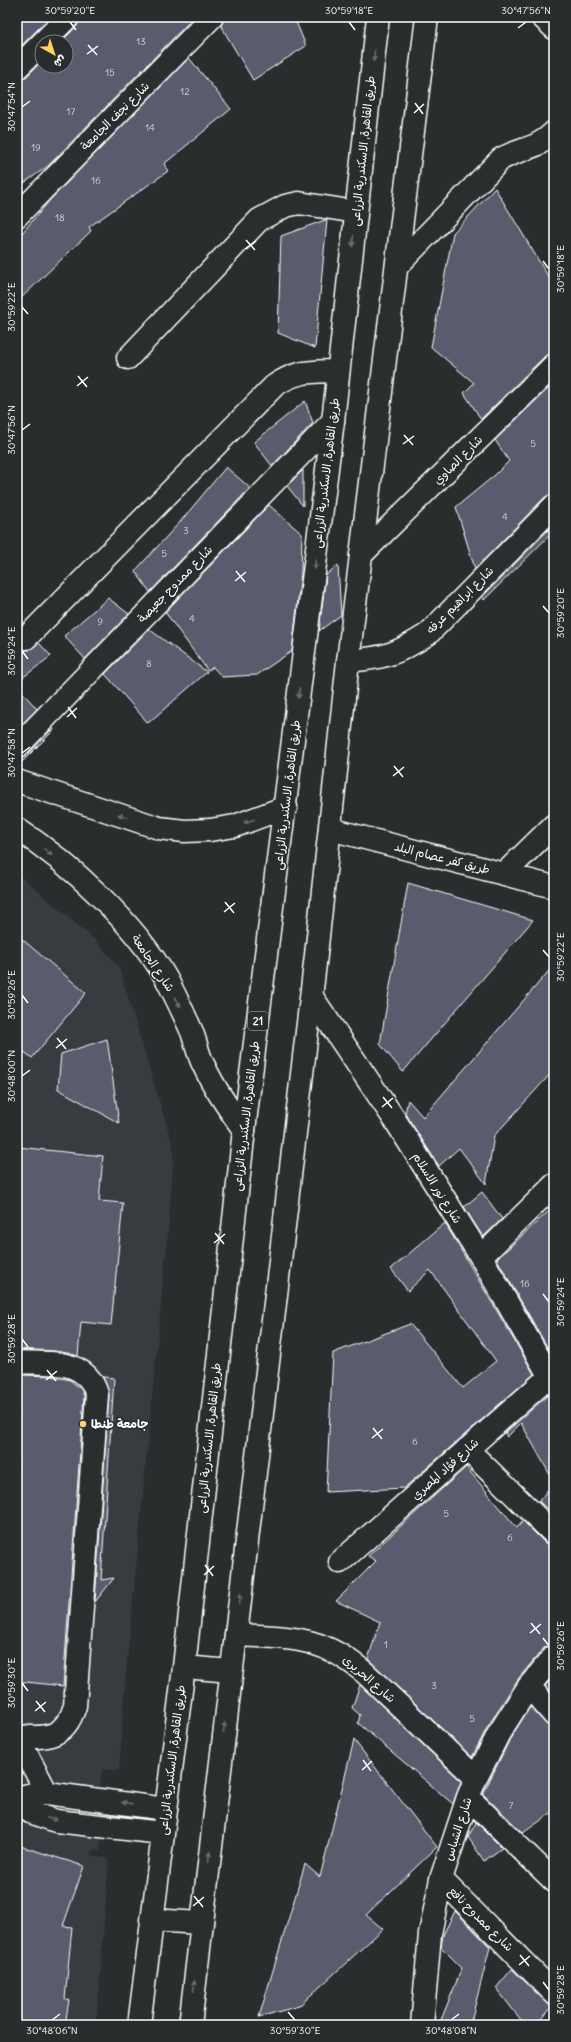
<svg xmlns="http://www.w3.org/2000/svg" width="571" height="2042" font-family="Delius,'Playpen Sans Arabic',sans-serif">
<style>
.built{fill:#383b41}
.building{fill:#585b6d;stroke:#fff}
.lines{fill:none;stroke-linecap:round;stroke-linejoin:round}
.minor-casing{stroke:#fff;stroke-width:25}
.highway-casing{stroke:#fff;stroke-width:25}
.minor{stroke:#2a2d2e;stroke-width:22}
.highway{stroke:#2a2d2e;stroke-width:22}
.oneway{fill:#6a6c6d}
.ticks{fill:none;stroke:#fff;stroke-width:1.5}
.poi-dot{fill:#ffd166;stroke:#2a2d2e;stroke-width:1.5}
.labels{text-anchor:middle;stroke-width:3;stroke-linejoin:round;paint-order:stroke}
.number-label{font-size:10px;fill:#d5d6da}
.shield{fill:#2a2d2e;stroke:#bfc0c0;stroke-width:1}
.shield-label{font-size:11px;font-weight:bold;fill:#fff}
.street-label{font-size:12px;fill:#fff;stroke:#2a2d2e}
.poi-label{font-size:12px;font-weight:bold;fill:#fff;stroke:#2a2d2e;text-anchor:start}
.neatline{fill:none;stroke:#fff;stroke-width:1.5}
.ticks-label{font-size:10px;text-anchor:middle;fill:#fff}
</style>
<rect width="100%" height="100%" fill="#2a2d2e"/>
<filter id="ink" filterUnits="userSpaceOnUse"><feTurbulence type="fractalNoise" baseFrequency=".025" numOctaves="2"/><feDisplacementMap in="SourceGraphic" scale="8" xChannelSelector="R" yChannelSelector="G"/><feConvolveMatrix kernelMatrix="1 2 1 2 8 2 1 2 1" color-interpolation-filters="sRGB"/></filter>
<g filter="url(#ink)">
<path class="built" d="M 17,873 L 96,941 L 119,967 L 174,1150 L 169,1220 L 125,1683 L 119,1771 L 102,1769 L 100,1787 L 107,1787 L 100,1851 L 92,1850 L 91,1856 L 109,1859 L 96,2025 L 17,2025 Z"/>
<path class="building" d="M 17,17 L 50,17 L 17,50 Z
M 80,17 L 194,17 L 48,166 L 17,188 L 17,80 L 26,77 L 42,61 L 42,66 L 66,66 L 66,42 L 61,42 L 77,26 Z
M 224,17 L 294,17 L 306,46 L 253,80 L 221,26 Z
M 189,58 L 231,109 L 164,164 L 168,171 L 89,227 L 91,231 L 17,302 L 17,239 L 50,200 Z
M 495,188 L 554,286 L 554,353 L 545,356 L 481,419 L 464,393 L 474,383 L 431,347 L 453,233 Z
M 325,220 L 327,220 L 315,348 L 278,333 L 281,236 Z
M 554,383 L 554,494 L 545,497 L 475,569 L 456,507 L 495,475 L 509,461 L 495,440 Z
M 305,401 L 313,423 L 272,466 L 254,442 Z
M 226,467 L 250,488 L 150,592 L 135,571 L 180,522 Z
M 303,470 L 303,506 L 287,486 Z
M 269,505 L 302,534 L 301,573 L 292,651 L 257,675 L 222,677 L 213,667 L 208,671 L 165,612 Z
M 554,524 L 554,531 L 484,600 L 483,596 Z
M 338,565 L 341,615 L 319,631 L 326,575 Z
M 108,598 L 129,614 L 85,659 L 64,636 Z
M 149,629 L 207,672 L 148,723 L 105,674 Z
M 39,643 L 51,656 L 17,682 L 17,647 L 22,650 L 29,650 Z
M 17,686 L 37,709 L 17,729 Z
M 53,728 L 54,730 L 17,767 L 17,759 L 26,756 Z
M 408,883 L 533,920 L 403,1072 L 380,1044 Z
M 17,935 L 86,993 L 32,1058 L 17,1046 Z
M 554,965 L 554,1070 L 494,1136 L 486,1184 L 459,1148 L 439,1166 L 405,1113 L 408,1100 L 423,1117 Z
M 107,1039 L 119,1123 L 58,1089 L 61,1054 Z
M 17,1147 L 103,1156 L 99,1201 L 123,1203 L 111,1325 L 81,1322 L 78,1356 L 55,1351 L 17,1349 Z
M 482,1192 L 502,1219 L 483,1237 L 464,1207 Z
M 554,1206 L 554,1359 L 497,1259 Z
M 445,1223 L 534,1374 L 404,1488 L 326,1492 L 333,1353 L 410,1324 L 463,1388 L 496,1361 L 430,1270 L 408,1291 L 391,1269 Z
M 19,1375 L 52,1376 L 70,1380 L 81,1389 L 84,1396 L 63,1686 L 17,1681 Z
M 103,1377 L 114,1378 L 101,1580 L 114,1578 L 95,1602 L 109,1395 Z
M 548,1395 L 554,1396 L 554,1482 L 521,1423 L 507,1437 L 505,1433 Z
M 466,1467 L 517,1528 L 523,1521 L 545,1543 L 554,1546 L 554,1644 L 544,1648 L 518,1679 L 488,1726 L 472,1757 L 368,1659 L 380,1622 L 336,1601 L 376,1561 L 368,1556 Z
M 554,1482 L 554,1517 L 539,1501 Z
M 554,1676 L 554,1696 L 545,1686 Z
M 360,1685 L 461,1781 L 453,1804 L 358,1723 L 360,1715 L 352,1708 Z
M 530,1707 L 545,1723 L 554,1727 L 554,1811 L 523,1833 L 483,1794 L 510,1739 Z
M 354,1740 L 437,1847 L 366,1915 L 383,1929 L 299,2006 L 259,2017 L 305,1864 L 320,1877 Z
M 474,1820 L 502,1848 L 484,1861 L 468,1837 L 476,1823 Z
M 17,1845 L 84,1866 L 63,1926 L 72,1927 L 65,1999 L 69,2000 L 65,2025 L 17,2025 Z
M 455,1911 L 490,1947 L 470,2025 L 439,2025 L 462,1968 L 441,1947 L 443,1935 Z
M 512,1969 L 551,2007 L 536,2025 L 525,2025 L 496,1988 Z"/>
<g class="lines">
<defs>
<path id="minor" d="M 542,17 L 554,28
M 43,42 L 68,17
M 17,68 L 42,43
M 17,216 L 212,17
M 397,266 L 501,159 C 521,148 536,150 554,132
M 128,358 L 259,220 L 285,206 L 299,203 L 356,212
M 361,555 L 554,365
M 26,638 L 274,386 C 296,370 312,372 338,371
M 348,661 C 385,658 397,654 428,634 L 554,506
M 17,747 L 333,421
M 17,781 L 159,828 L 184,831 L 210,830 L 235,826 L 286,807
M 17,829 C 70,863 134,923 166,978 C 175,995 184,1014 192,1032 C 196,1043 198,1054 203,1064 C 214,1088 229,1109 244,1130
M 330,829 L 554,887
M 504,874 L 554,825
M 312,997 L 395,1120 L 481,1257 L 554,1384
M 481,1257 L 554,1185
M 17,1362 C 48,1364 86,1357 97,1394 L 75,1706 C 65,1738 47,1739 17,1736
M 467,1449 L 554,1534
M 340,1562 L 550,1376
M 236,1635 C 290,1638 320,1635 364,1672 L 476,1778
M 529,1686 L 554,1715
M 17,1736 L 47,1793
M 468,1797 L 554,1881
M 17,1798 L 33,1794 L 47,1793 L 166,1809
M 17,1804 L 30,1812 L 56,1821 L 162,1833
M 441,1879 L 554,1993
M 422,2025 L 430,1934 L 441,1879 L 468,1797 L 476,1778 L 499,1733 L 529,1686 L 554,1656"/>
<path id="highway" d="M 184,1667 L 231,1671
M 151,1920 L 201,1923
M 139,2025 L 184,1667 L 244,1130 L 333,421 L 378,17
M 190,2025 L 316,955 L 348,661 L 427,17"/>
</defs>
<use href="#minor" class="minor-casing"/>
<use href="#highway" class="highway-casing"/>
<use href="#minor" class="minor"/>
<use href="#highway" class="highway"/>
</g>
<defs><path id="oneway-solid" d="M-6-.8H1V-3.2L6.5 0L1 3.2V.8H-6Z"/></defs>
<g class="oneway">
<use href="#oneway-solid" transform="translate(374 56) rotate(96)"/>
<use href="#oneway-solid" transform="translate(353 241) rotate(96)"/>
<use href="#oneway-solid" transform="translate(315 564) rotate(97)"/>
<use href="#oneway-solid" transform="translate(299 693) rotate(97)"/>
<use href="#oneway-solid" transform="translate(123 816) rotate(-162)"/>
<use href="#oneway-solid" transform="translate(249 821) rotate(162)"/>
<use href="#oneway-solid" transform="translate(48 852) rotate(40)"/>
<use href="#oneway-solid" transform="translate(178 1002) rotate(64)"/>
<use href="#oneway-solid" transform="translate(240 1599) rotate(-83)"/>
<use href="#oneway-solid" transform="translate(224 1728) rotate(-83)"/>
<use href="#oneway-solid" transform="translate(127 1803) rotate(-171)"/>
<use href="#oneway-solid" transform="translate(52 1819) rotate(12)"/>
<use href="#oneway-solid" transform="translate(209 1857) rotate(-83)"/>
<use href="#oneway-solid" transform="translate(194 1986) rotate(-84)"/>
</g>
</g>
<path class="ticks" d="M 70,22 L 76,30M 349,22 L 355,30M 518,28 L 526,22M 88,45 L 97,55M 87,54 L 98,46M 415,103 L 423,114M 22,107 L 30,101M 414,113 L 424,104M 246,240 L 255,250M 245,249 L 256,241M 543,261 L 549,269M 22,307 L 28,314M 78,376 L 87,387M 77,386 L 88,377M 22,430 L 30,424M 404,435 L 413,445M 403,444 L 414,436M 236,571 L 245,582M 235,581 L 246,572M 543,606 L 549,613M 22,651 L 28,659M 68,707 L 76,718M 67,717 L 77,708M 22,753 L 30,747M 394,766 L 403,777M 393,776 L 404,767M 225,902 L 234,913M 224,912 L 235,903M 543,950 L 549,957M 22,995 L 28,1003M 57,1038 L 66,1049M 56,1048 L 67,1039M 22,1076 L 30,1070M 383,1097 L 392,1108M 382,1107 L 393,1098M 215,1233 L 224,1244M 214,1243 L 225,1234M 543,1294 L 549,1302M 22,1339 L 28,1347M 47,1370 L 56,1381M 46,1380 L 57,1371M 373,1428 L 382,1439M 372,1438 L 383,1429M 205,1565 L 213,1576M 204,1575 L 214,1566M 531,1623 L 540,1634M 530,1633 L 541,1624M 543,1638 L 549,1646M 22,1683 L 28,1691M 36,1701 L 45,1712M 35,1711 L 46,1702M 363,1760 L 371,1771M 362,1770 L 372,1761M 194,1896 L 203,1907M 193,1906 L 204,1897M 520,1955 L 529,1966M 519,1965 L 530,1956M 543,1982 L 549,1990M 288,2012 L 295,2020M 52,2020 L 60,2014M 451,2020 L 459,2014"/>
<circle class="poi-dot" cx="83" cy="1424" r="4"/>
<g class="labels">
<g class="number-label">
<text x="141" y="45">13</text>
<text x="110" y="76">15</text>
<text x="185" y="95">12</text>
<text x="71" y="115">17</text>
<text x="150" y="131">14</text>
<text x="36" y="151">19</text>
<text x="96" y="184">16</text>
<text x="60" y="221">18</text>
<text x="533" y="447">5</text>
<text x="505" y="520">4</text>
<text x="186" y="534">3</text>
<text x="164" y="557">5</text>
<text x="192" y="622">4</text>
<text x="100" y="625">9</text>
<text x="149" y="667">8</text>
<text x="525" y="1287">16</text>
<text x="415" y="1445">6</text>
<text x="446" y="1517">5</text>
<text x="510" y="1541">6</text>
<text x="386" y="1648">1</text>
<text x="434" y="1689">3</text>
<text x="472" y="1722">5</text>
<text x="511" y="1809">7</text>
</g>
<rect class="shield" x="248" y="1012" width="20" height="18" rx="3"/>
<g class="shield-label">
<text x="258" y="1025">21</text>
</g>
<g class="street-label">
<text transform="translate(115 116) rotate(-45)" y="4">شارع نجف الجامعة</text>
<text transform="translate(363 151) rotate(-84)" y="4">طريق القاهرة, الاسكندرية الزراعى</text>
<text transform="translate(458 460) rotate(-45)" y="4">شارع الصاوي</text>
<text transform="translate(326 473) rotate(-83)" y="4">طريق القاهرة, الاسكندرية الزراعى</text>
<text transform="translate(175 584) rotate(-46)" y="4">شارع ممدوح جعيصة</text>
<text transform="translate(460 600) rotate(-45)" y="4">شارع ابراهيم عرفه</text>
<text transform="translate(287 795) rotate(-83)" y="4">طريق القاهرة, الاسكندرية الزراعى</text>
<text transform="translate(442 858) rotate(14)" y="4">طريق كفر عصام البلد</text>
<text transform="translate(153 963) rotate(56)" y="4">شارع الجامعة</text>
<text transform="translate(246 1116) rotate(-83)" y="4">طريق القاهرة, الاسكندرية الزراعى</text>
<text transform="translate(437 1188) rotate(58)" y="4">شارع نور الاسلام</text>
<text transform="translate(209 1438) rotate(-84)" y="4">طريق القاهرة, الاسكندرية الزراعى</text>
<text transform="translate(445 1469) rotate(-42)" y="4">شارع فؤاد المصري</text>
<text transform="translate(369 1679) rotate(41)" y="4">شارع الحريرى</text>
<text transform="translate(172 1760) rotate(-83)" y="4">طريق القاهرة, الاسكندرية الزراعى</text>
<text transform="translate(458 1829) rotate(-72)" y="4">شارع الشباس</text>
<text transform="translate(481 1919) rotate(45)" y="4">شارع ممدوح نافع</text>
</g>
<g class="poi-label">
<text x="91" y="1428">جامعة طنطا</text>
</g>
</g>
<rect width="571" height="2042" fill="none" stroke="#2a2d2e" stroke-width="44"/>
<g transform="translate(54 54) rotate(141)"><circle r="19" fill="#2a2d2e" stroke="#7f8182"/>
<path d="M0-3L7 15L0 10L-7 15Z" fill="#ffd166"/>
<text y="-6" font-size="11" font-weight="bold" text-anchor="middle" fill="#ffffff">ش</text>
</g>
<rect x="22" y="22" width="527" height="1998" class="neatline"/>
<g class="ticks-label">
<text x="70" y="14">30°59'20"E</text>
<text x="349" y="14">30°59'18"E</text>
<text x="526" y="14">30°47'56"N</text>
<text transform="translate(11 107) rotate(-90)" y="4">30°47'54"N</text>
<text transform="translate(560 269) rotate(-90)" y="4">30°59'18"E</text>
<text transform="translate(11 307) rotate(-90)" y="4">30°59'22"E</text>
<text transform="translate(11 430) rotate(-90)" y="4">30°47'56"N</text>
<text transform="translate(560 613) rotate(-90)" y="4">30°59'20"E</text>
<text transform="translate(11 651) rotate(-90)" y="4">30°59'24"E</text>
<text transform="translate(11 753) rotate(-90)" y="4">30°47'58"N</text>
<text transform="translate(560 957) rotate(-90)" y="4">30°59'22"E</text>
<text transform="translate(11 995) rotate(-90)" y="4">30°59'26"E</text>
<text transform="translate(11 1076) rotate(-90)" y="4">30°48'00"N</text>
<text transform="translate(560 1302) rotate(-90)" y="4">30°59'24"E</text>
<text transform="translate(11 1339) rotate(-90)" y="4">30°59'28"E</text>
<text transform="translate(560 1646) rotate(-90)" y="4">30°59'26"E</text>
<text transform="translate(11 1683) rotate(-90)" y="4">30°59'30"E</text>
<text transform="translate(560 1990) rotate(-90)" y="4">30°59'28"E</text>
<text x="52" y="2034">30°48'06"N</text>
<text x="295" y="2034">30°59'30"E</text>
<text x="451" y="2034">30°48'08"N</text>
</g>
</svg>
